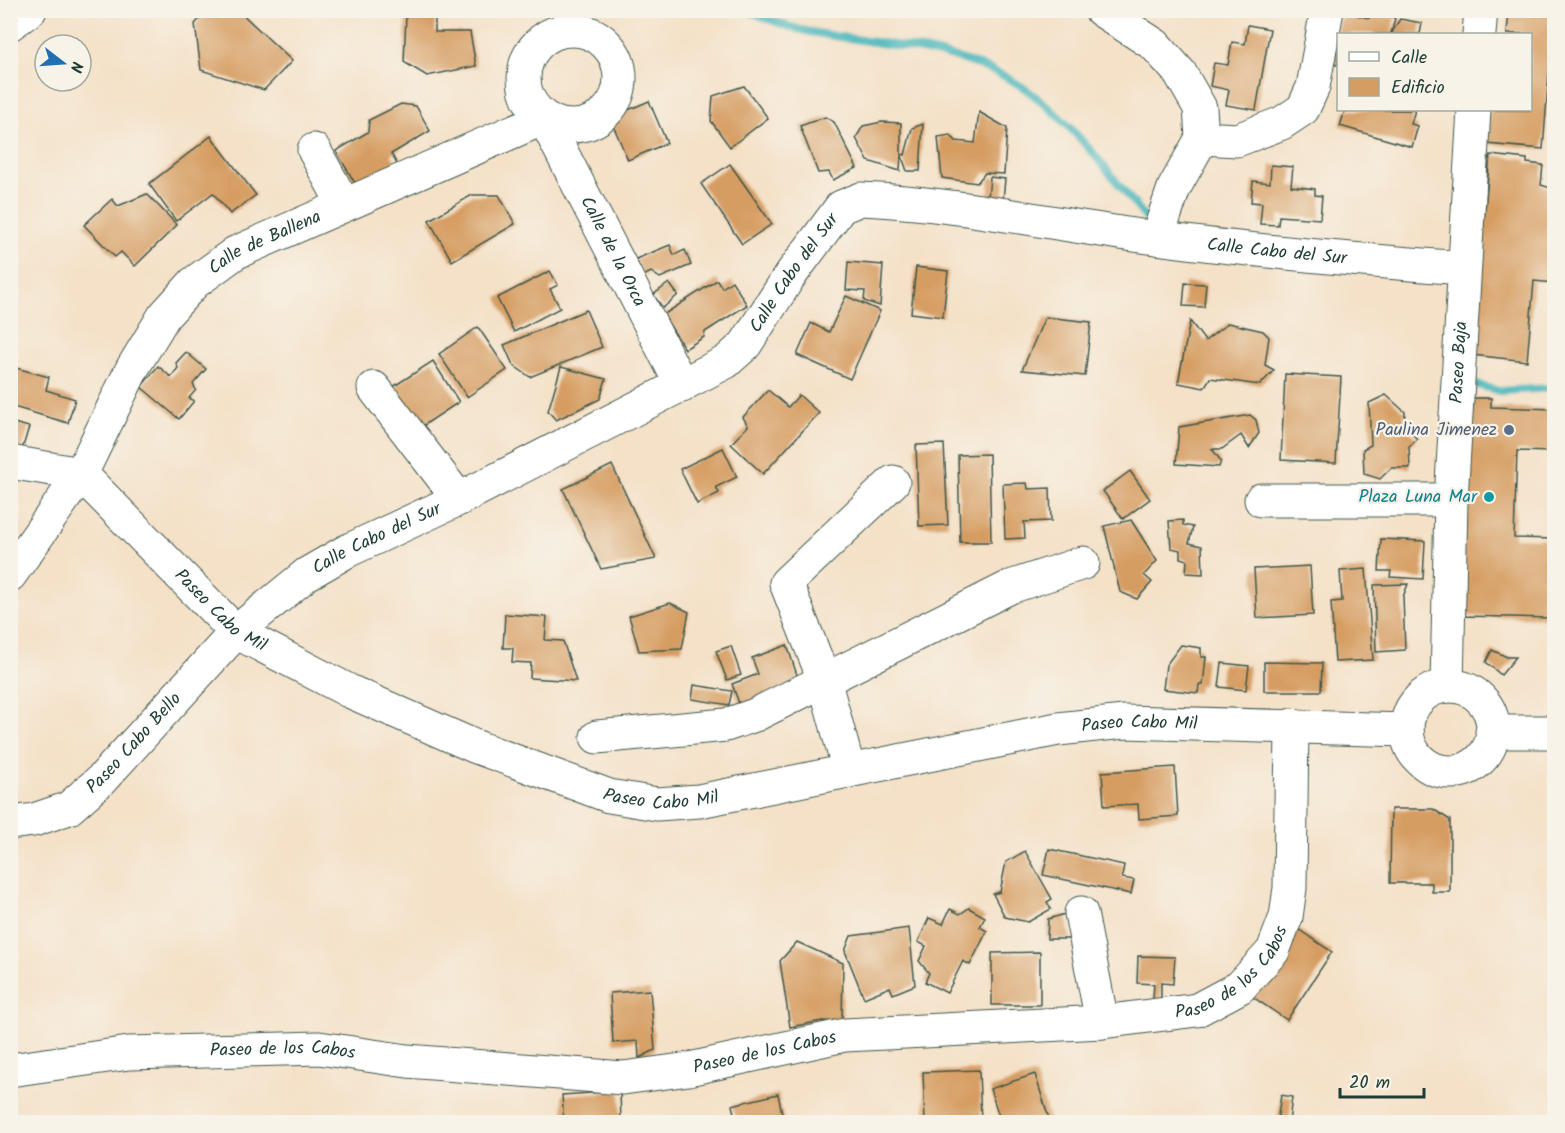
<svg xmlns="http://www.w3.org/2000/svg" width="1565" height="1133" font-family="Kalam,sans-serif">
  <rect width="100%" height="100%" fill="#f7f3e8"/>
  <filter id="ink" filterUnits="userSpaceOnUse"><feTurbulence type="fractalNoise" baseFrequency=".0167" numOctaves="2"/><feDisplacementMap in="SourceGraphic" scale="12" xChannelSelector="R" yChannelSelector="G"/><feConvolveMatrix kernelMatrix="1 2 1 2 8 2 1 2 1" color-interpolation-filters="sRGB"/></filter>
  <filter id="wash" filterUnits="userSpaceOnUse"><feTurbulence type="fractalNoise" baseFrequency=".008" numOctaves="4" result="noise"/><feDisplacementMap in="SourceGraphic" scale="24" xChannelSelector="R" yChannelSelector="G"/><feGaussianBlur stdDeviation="1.35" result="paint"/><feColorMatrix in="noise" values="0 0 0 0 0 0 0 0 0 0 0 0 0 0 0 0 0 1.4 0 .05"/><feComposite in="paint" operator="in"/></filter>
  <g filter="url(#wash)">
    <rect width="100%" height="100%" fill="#f4e1c8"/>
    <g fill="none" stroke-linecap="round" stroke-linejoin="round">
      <g stroke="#46b6bc" stroke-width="8">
        <path d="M745,10C765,17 785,27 806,31C880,46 968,46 1031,93C1076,127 1110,174 1145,217"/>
        <path d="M1471,383L1499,391L1554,388"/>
      </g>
    </g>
    <g id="blocks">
      <g fill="#d69d62">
        <path d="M208,10H238L292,61L264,90L201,70L195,24Z"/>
        <path d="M1509,10H1554L1543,149L1486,144L1489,110H1530V34H1507Z"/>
        <path d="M1342,11L1369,18L1371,12L1395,18L1391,34H1338V65L1330,64Z"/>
        <path d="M406,15H435V32H470L476,66L427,76L404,62Z"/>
        <path d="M1400,19L1422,23L1420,34H1391Z"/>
        <path d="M1248,25L1270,29L1256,110L1226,105L1229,90L1210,86L1214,63L1228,65L1232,42L1245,44Z"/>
        <path d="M744,86L768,118L730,147L711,121L713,96Z"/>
        <path d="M649,101L667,143L628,160L610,118Z"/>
        <path d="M401,104L416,106L430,131L391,154L399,167L359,190L336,151L368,132L369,120Z"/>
        <path d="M1345,110H1415L1411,124L1418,126L1412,147L1340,126Z"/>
        <path d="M979,112L1007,128L1004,174L985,173L977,183L942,178L938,137L950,135L956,141L975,143Z"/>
        <path d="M825,117L834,122L857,168L833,180L829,172L818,173L800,126Z"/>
        <path d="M882,122L901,123V154L905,155L912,128L923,124L920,171H907L901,154L900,171L868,161L856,138L863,126Z"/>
        <path d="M211,136L256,195L230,214L213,193L176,221L149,184Z"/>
        <path d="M1490,155L1527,159V163L1543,165L1541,185L1554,189V283L1534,281L1527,361L1472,355Z"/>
        <path d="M730,164L772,224L742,244L701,184Z"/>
        <path d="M1271,165L1293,167L1291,186L1315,189V195L1322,196L1320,219L1279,216L1278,225L1260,224L1262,203L1251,202L1253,181L1270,183Z"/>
        <path d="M990,177L1005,179L1003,200L988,198Z"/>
        <path d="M147,194L177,225L135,266L121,252L115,257L84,225L112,199L118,206Z"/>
        <path d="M472,195H499L515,224L452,261L429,220Z"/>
        <path d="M670,245L674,255L685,250L691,265L660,278L651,272L643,276L636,259Z"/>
        <path d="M848,262L883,265L880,306L864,301L865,291L846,290Z"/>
        <path d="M916,267L948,271L943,317L911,313Z"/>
        <path d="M550,271L558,285L550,289L560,308L514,332L497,298Z"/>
        <path d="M717,280L722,288L732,281L747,305L705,332L704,337L685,349L663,315Z"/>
        <path d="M669,283L678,295L663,308L653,295Z"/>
        <path d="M1185,283L1206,284L1204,307L1183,306Z"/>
        <path d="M846,296L880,311L850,379L797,355L811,323L829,332Z"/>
        <path d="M586,310L602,347L530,377L513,365L504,345Z"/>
        <path d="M1045,317L1091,322L1085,376L1022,370Z"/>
        <path d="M1190,321L1205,341L1228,323L1263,331L1269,337L1265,365L1274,370L1260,385L1210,378L1204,388L1178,383Z"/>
        <path d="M478,327L507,370L467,397L439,354Z"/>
        <path d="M186,352L206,369L193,384L196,390L189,398L194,401L179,419L141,387L158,366L171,377L178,368L176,363Z"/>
        <path d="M433,361L459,402L415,431L388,390Z"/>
        <path d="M561,367L606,379L600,399L556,420L548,411Z"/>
        <path d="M16,368L49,377L46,390L75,399L68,423L10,406V386Z"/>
        <path d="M1285,374L1341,377L1336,463L1281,460Z"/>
        <path d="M768,390L788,407L799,395L819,413L763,474L731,444L748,426L743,417Z"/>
        <path d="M1386,395L1405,412L1404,425L1417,439L1409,447L1410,468H1391L1380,479L1364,474L1363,449L1371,445L1369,403Z"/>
        <path d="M1464,398H1491V407L1554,409V452L1517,451L1514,538L1554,539V618L1459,616Z"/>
        <path d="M1250,415L1256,420L1259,433L1249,448L1241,435L1222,449H1212L1221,461L1219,467L1176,464L1179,427Z"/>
        <path d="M10,422L29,427L22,450L10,446Z"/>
        <path d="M944,444L948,525L919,526L916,445Z"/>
        <path d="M723,448L737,477L716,487L719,493L697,504L680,469Z"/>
        <path d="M989,454L991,542H960L958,455Z"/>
        <path d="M612,465L656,559L601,569L563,489Z"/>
        <path d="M1130,471L1150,499L1123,519L1103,491Z"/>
        <path d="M1027,483L1028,489L1050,488L1051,521L1024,522L1025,538L1005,539L1003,484Z"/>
        <path d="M1131,520L1157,561L1144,575L1152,582L1137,599L1120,592L1104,526Z"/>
        <path d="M1183,520V525L1193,527L1189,543L1202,546L1203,574L1186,573L1187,560L1180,558V550L1171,548L1169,521Z"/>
        <path d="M1381,539L1425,541L1423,579L1390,577L1391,571H1379Z"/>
        <path d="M1310,566L1313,615L1257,618L1254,569Z"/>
        <path d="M1366,569L1373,660L1335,662L1331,602L1342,601L1340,571Z"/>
        <path d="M1408,584L1403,597L1405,650L1376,652L1374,585Z"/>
        <path d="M670,603L689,612L682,649L639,651L629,616Z"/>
        <path d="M505,614L547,617L545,640L563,641L576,681L530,678L531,663L512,662L513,648H503Z"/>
        <path d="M787,645L800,684L740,706L732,684L758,674L752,658Z"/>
        <path d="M1181,645L1201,648V657H1206L1203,685H1199L1198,693L1163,689L1166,665Z"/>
        <path d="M731,646L741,675L727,680L716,651Z"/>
        <path d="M1492,650L1507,657H1516L1501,675L1486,662Z"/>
        <path d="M1264,662L1322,663L1321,691H1264Z"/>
        <path d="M1222,663L1249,666L1246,690L1219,687Z"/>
        <path d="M694,685L732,691L729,705L692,699Z"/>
        <path d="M1175,767L1178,816L1139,819L1138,804L1104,806L1102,772Z"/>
        <path d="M1391,809H1433L1450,820V892H1432V883H1390Z"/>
        <path d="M1049,849L1124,865L1122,878L1134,880L1131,894L1043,875Z"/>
        <path d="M1025,851L1052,899L1047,902L1051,909L1028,922L1005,917L993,894L1000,892L1006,862Z"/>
        <path d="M969,908L985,917L980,927L987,931L970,965L963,961L947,993L925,982L929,973L919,961L926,946L918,942L929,918L943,924L950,909L960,914Z"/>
        <path d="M1065,914L1071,939H1047L1048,919Z"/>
        <path d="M1295,927L1332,952L1287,1020L1250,995Z"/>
        <path d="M909,928L915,985L893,994L890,987L864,998L845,951L851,936Z"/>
        <path d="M797,942L843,963L842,1022L822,1021L790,1027L780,961Z"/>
        <path d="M1040,952V1005H992V953Z"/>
        <path d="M1138,956L1175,957L1173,984L1161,983V1000L1153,999L1154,984L1137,983Z"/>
        <path d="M650,990L655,1050L639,1058L638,1041L613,1043L610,993Z"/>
        <path d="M979,1070L981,1122H925L923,1072Z"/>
        <path d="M1035,1074L1050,1122H1001L990,1089Z"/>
        <path d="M620,1091L621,1122H564L562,1095Z"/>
        <path d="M778,1094L784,1122H736L732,1105Z"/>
        <path d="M1281,1095L1292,1097L1289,1122H1277Z"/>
      </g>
    </g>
  </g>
  <g filter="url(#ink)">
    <use href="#blocks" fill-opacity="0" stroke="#3f564a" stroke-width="1.5"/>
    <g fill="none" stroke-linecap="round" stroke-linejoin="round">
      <defs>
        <g id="minor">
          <path d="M1101,10L1155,45L1180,73L1200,108L1202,138L1174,188L1157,238"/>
          <path d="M10,24L30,10"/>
          <circle cx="572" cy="78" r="48"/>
          <path d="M1479,34L1481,10"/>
          <path d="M1202,138L1237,140L1282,123L1303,109L1313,87L1327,10"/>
          <path d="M314,150L344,205"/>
          <path d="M374,388L459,499"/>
          <path id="s1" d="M10,462L81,474L236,632L349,691L474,746L609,796L657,804L699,801L1058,729L1124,722L1407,730"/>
          <path d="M1261,500H1451"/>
          <path id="s2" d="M10,575L81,474L132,369L164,316L194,283L235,253L544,118L682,386"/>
          <path id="s3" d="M1447,686L1451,500L1474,110"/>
          <circle cx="1450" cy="729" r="43"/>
          <path d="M1492,732H1554"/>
          <path d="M597,737L726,725L755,715L1010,587L1083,563"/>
          <path d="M849,771L824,679L786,583L893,482"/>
          <path id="s4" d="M10,823L34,820L69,808L102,779L236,632L307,574L347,551L459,499L726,362L745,345L789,277L841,207L861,199C955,203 1048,223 1141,236C1248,251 1355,260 1463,268"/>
          <path d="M1081,913L1102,1022"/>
          <path id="s5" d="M10,1070L129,1053L319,1048L407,1061L623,1078L689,1069L845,1035L1102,1022L1197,1010L1240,987L1273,951L1286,917L1290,888L1292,725"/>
        </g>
      </defs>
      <use href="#minor" stroke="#3f564a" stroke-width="35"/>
      <use href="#minor" stroke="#fff" stroke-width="33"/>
    </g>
  </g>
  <circle fill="#5c6f8a" stroke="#f7f3e8" stroke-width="2" cx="1509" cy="430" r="6"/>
  <circle fill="#0f9aa8" stroke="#f7f3e8" stroke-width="2" cx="1489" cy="497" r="6"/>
  <g text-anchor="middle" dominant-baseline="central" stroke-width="4.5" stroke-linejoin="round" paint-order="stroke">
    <g font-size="18" fill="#1f3d34" stroke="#f7f3e8">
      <text stroke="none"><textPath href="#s2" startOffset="429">Calle de Ballena</textPath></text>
      <text stroke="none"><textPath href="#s4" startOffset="1500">Calle Cabo del Sur</textPath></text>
      <text stroke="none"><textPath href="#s2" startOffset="885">Calle de la Orca</textPath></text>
      <text stroke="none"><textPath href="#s4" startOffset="978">Calle Cabo del Sur</textPath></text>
      <text stroke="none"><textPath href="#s3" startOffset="324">Paseo Baja</textPath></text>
      <text stroke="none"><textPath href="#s4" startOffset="474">Calle Cabo del Sur</textPath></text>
      <text stroke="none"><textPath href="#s1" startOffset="268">Paseo Cabo Mil</textPath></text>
      <text stroke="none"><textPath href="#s1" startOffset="1240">Paseo Cabo Mil</textPath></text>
      <text stroke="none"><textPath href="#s4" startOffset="153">Paseo Cabo Bello</textPath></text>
      <text stroke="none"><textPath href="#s1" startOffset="754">Paseo Cabo Mil</textPath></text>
      <text stroke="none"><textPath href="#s5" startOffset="1246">Paseo de los Cabos</textPath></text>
      <text stroke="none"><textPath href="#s5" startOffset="274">Paseo de los Cabos</textPath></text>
      <text stroke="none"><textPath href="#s5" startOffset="760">Paseo de los Cabos</textPath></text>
    </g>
    <g font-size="18" fill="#4e5e75" stroke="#f7f3e8" text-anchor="end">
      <text x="1497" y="430">Paulina Jimenez</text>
    </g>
    <g font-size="18" fill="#0d838f" stroke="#f7f3e8" text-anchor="end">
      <text x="1477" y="497">Plaza Luna Mar</text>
    </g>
  </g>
  <rect width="1565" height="1133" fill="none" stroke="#f7f3e8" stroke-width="36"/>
  <rect x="1337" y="33" width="195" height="78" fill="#f7f3e8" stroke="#a1aaa0" stroke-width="1.5"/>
  <rect x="1349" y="52" width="30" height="9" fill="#ffffff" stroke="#a1aaa0" stroke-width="1.5"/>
  <text x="1391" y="63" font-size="18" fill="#1f3d34">Calle</text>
  <rect x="1349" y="78" width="30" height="18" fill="#d69d62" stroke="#a1aaa0" stroke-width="1.5"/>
  <text x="1391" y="93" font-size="18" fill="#1f3d34">Edificio</text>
  <g transform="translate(63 63) rotate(107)"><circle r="28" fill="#f7f3e8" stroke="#a1aaa0" stroke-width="1.5"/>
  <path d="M0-4.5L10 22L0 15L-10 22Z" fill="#1f6fb2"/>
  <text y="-9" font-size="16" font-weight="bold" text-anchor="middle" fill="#1f3d34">N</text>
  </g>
  <path d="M1340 1088v9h84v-9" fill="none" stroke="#1f3d34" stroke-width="3"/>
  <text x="1349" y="1088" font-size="18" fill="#1f3d34" stroke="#f7f3e8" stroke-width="4.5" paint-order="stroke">20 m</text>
</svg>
